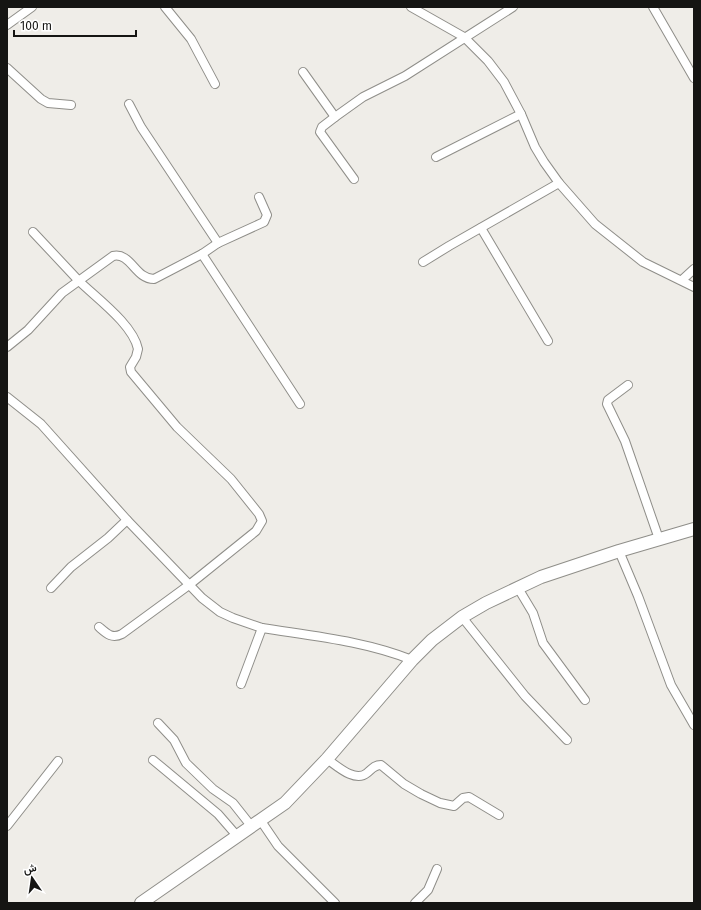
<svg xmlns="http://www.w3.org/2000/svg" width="701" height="910" font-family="'Fira Sans',Vazirmatn,sans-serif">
  <rect width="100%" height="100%" fill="#efede8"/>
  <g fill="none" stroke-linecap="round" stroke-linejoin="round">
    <defs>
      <g id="street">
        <path d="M165,7L191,39L215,84"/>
        <path d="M411,7L464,37L488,61L504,82L521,114L535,147L544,162L559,183L595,224L643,262L694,287"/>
        <path d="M653,7L694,78"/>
        <path d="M7,25L32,7"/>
        <path d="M7,68L41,99L48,103L71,105"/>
        <path d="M303,72L335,117L363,97L405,76L513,7"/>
        <path d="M129,104L141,127L218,243L202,254"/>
        <path d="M335,117L322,127L320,132L354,179"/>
        <path d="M436,157L521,114"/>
        <path d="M481,228L548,341"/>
        <path d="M33,232C48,248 63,264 78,280C95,297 133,324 138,349L136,357L130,367L131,372L177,427L231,479L259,514L262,521L256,531L189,585L122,634C112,639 107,634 99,627"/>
        <path d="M218,243L264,222L267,215L259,197"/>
        <path d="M423,262L449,246L559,183"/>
        <path d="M682,280L694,269"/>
        <path d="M7,347L28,330L62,293L113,256C131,252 135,279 154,279L202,254L300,404"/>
        <path d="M628,385L608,400L607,404L625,441L659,539"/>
        <path d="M7,397L41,424L127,520L202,598L220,612L233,618L262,628C312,636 365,641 412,660"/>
        <path d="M619,551L638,596L671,685L694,725"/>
        <path d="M51,588L71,567L108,538L127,520"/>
        <path d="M518,588L533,613L543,643L585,700"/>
        <path d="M462,617L525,696L567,740"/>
        <path d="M241,684L262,628"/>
        <path d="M158,723L174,740L186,763L213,789L233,803L252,827"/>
        <path d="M327,759C337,766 355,783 367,773C372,769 374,765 381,765L404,784L421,794L440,803L454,806L463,798L469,797L499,815"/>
        <path d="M153,760L218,814L238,837"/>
        <path d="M261,821L278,846L335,903"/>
        <path d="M7,826L58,761"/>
        <path d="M415,903L428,890L437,869"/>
      </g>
      <path id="secondary" d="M141,903L285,803L327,759L412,660L432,640L462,617L486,603L541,577L619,551L694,529"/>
    </defs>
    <use href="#street" stroke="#8f8e89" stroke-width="10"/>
    <use href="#secondary" stroke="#8f8e89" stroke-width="14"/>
    <use href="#street" stroke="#fff" stroke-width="8"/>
    <use href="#secondary" stroke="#fff" stroke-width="12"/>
  </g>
  <rect width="701" height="910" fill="none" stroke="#151513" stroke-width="16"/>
  <g transform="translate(32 878) rotate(347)" stroke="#ffffff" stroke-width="3" paint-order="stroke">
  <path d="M0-3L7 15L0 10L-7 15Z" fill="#151513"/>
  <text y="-6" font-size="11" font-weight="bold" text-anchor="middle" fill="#151513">ش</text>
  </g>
  <path d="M14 30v6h122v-6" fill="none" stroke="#151513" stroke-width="2"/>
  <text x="20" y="30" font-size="12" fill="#151513" stroke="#ffffff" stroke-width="3" paint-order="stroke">100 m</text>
</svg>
